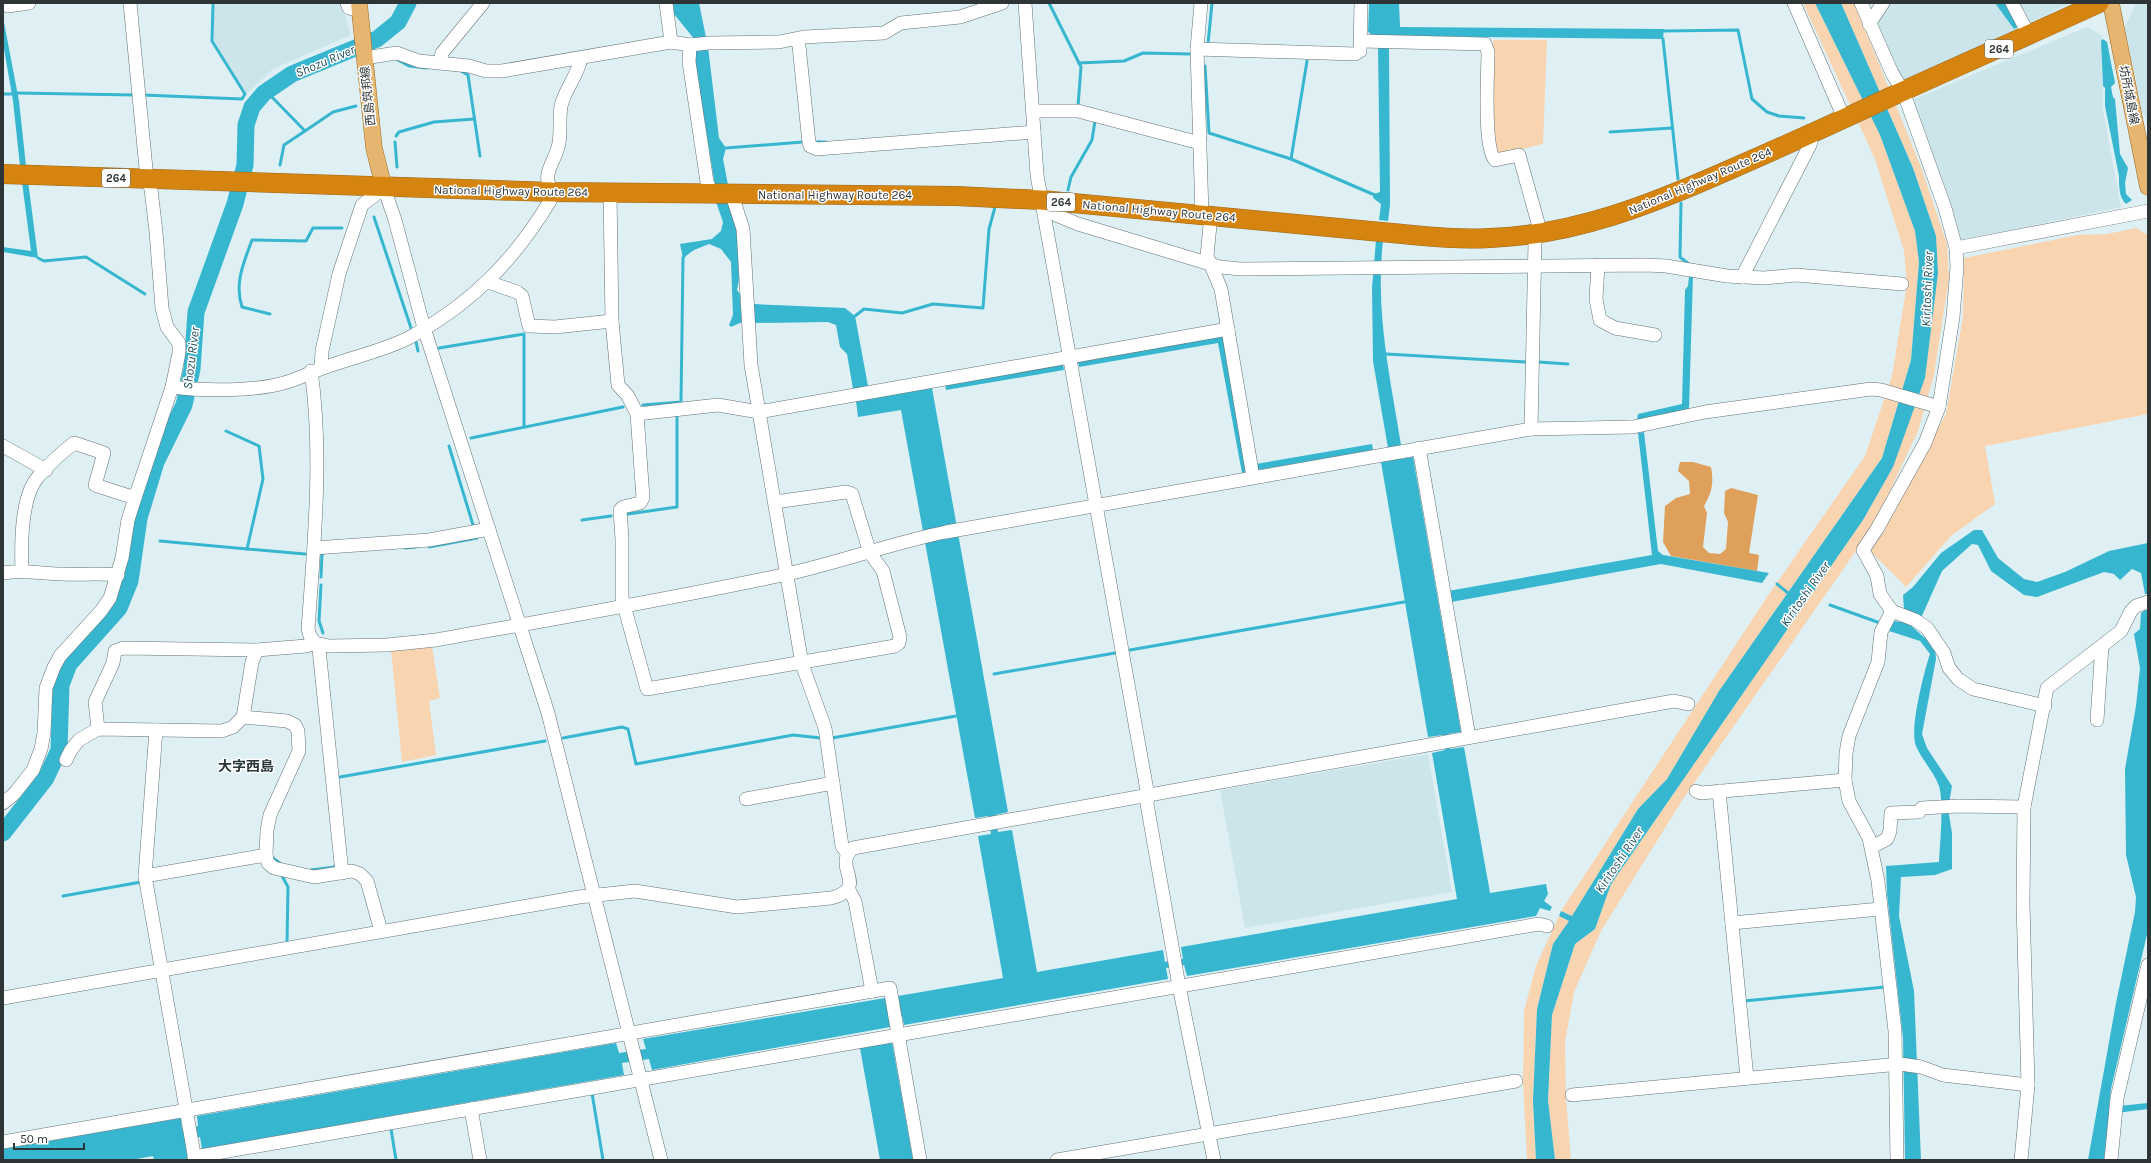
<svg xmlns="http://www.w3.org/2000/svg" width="2151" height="1163" font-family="Karla,'Noto Sans JP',sans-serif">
  <rect width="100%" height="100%" fill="#dff0f4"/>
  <g fill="#cbe5eb">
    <path d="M214,3H342L351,35L273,69L247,94L214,41Z"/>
    <path d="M1887,3H2070L2022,27L1904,80L1893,64L1875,24Z"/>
    <path d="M2136,3H2148V126L2145,115L2142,112L2125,27Z"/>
    <path d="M2087,27L2103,36L2101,42L2103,109L2121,207L1959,241L1912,100Z"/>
    <path d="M1428,754L1452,892L1245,928L1220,790Z"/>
  </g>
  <g fill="#f9d4b0">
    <path d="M1803,3H1815L1880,135L1915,231L1919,262L1911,360L1882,458L1719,691L1667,779L1638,809L1572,916L1561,911L1767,597L1865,456L1892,376L1907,284L1904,251L1875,159Z"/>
    <path d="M1841,3H1854L1921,167L1947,244L1949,278L1934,375L1918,431L1874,525L1683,799L1601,931L1574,992L1565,1042L1566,1098L1571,1160H1555L1548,1100L1552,1015L1575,944L1595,929L1611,884L1863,520L1893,467L1936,236L1913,168Z"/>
    <path d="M1493,40H1547L1543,144L1496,156L1492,134Z"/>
    <path d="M2136,228L2148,235V414L1985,446L1995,504L1951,536L1906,587L1870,551L1946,414L1963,317L1964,258L2078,235L2107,234Z"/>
    <path d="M432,646L440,698L429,701L436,755L402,762L391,650Z"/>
    <path d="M1559,916L1569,921L1553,944L1537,1009L1533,1101L1536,1160H1527L1523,1084L1524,1011L1536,966Z"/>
  </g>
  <path fill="#dfa05c" d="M1680,462H1693L1711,467C1714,483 1712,492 1704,506L1707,513L1703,547L1709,553L1720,554L1726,549L1728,522L1724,513L1725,491L1731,488L1758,495L1749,553L1759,555L1757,571L1671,556L1663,542L1665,506L1676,498L1690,494L1689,481L1678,471Z"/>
  <g fill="#37b6d0">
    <path d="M673,3H699L708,47L719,138L726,148L723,159L728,185L715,186L695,62V40L674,14Z"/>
    <path d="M1369,3H1399L1400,27L1664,29L1663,39L1397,36L1389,48L1390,205L1388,221L1379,220L1381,204L1373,198L1374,194L1380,192L1378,47L1380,35H1372L1368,32Z"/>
    <path d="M1815,3H1841L1913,168L1936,236L1938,273L1925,378L1893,467L1863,520L1611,884L1595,929L1575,944L1552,1015L1548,1100L1555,1160H1536L1533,1101L1537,1009L1553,944L1569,921L1559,916L1561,911L1572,916L1638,809L1667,779L1719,691L1882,458L1911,360L1919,262L1915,231L1880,135Z"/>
    <path d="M1995,3H2008L2019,26L2014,29Z"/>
    <path d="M3,17L19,101L26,166H20L13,101L3,43Z"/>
    <path d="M2103,39L2107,42L2115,83L2111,87L2113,97L2115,99L2120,154L2128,168L2125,183L2126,194L2132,200L2126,204C2119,198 2119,186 2119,176L2105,106V88L2103,86L2101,41Z"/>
    <path d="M28,181L38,258L3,252V247L31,251L22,182Z"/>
    <path d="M716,202H729L738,229L739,280L737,290L740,294L741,312L754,311L753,304L845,308L855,316L868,386L865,387L867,399L932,388L1008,812L995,815L998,832L1012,830L1037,972L1163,950L1165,962L1183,959L1181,947L1457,899L1432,753L1445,750L1443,735L1428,737L1381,462L1394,460L1392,447L1388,448L1373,361L1372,288L1376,240L1383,241C1375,312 1390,376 1401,445L1400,459L1413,457L1461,732L1448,734L1450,749L1464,747L1490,893L1546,884L1548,894L1544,901L1552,907L1550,911L1540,908L1536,916L1187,976L1184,965L1166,968L1168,979L904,1025L902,1016L889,1019L890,1027L652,1070L649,1059L622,1063L624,1075L202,1149L200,1137L185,1140L188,1160H154L153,1156L131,1160H3V1149L181,1118L182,1129H184L198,1126L197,1116L616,1043L619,1053L646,1049L643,1039L885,998L887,1007L900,1005L898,996L1003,978L978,836L991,834L988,816L975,818L901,410L858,417L856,401L857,388L853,389L847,354L840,347L836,325L828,322L754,323L742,318V322L731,327L729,325L733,315L731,262L721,249L709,244L694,250L683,258L680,244L712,239L721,231L723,222Z"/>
    <path d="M1689,276H1693L1689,409L1637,420L1638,414L1682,404L1685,290L1688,286Z"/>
    <path d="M1223,335L1248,472L1242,473L1218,343L1079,367L1078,361Z"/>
    <path d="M1063,364L1064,370L946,390L945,384Z"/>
    <path d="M1644,432L1658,551L1663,555L1769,573L1762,583L1661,564L1451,602L1448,591L1652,555L1638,433Z"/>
    <path d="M1372,444L1373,450L1258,470L1256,464Z"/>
    <path d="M1974,530H1982L1998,558L2024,579L2037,582L2065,572L2109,551L2148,543V594H2145L2141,573L2132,569L2120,580L2114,574L2104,572L2037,597L2024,595L1991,571L1978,545L1972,544L1942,571L1921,618L1904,609L1903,595L1913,587L1941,553Z"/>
    <path d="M2148,608V930L2111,1089L2109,1107L2148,1103V1109L2109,1114L2104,1160H2088L2116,1003L2135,912L2136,897L2126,855L2125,769L2136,706L2140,668L2134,634L2140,629L2141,613Z"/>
    <path d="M1894,621L1908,623L1935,647L1936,659L1922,734L1927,748L1952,786L1948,809L1952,833V869L1935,875L1901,877L1899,916L1914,991L1921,1160H1905L1903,1038L1887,894L1886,866L1939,862C1940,843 1944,802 1939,786C1934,772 1922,760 1916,746C1909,730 1924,672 1930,654L1920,641L1889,631Z"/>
    <path d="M892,1042L913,1160H880L860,1048Z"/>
  </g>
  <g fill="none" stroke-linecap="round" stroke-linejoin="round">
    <g stroke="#37b6d0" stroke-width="3">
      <path d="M1049,3L1081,67L1078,106"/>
      <path d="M1664,31L1738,30L1752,99L1767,112L1779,116L1804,118"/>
      <path d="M1663,39L1678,179"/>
      <path d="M1208,44L1212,3"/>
      <path d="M398,60L409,66L427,68"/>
      <path d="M1079,63L1124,61L1143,53L1190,54"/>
      <path d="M1205,66L1209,133L1291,159L1377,196"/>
      <path d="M461,71L468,75L480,156"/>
      <path d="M17,93L135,95"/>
      <path d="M264,93L269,94L305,131L284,145L280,165"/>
      <path d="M3,94H12"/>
      <path d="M143,95L242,99L245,94L212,41L213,3"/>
      <path d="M305,131L333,112L356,106"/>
      <path d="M1610,132L1672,128"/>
      <path d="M396,136L399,132L434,122L474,119"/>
      <path d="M395,142L397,167"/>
      <path d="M814,142H826"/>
      <path d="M726,148L803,142"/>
      <path d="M1291,159L1307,61"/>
      <path d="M1068,190L1071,177L1092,140L1095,121"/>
      <path d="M1681,203L1680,257L1690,265"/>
      <path d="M374,217L412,331"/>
      <path d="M38,258L44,261L86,257L145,294"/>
      <path d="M270,314L242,307C234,283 244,262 252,240L306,241L313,228H342"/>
      <path d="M855,316L864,309L902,313L933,304L983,308L989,229L995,207"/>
      <path d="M416,342L418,351"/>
      <path d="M439,348L524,334V427"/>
      <path d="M1386,354L1526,362"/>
      <path d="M1538,362L1568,364"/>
      <path d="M643,405L681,402L683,258L685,254"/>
      <path d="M471,438L623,407"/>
      <path d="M449,446L473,525"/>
      <path d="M628,514L677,507V415"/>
      <path d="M582,520L611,516"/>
      <path d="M160,541L247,549L263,479L259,446L226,431"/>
      <path d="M429,547L477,538"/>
      <path d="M405,548L416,547"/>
      <path d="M247,549L305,554"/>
      <path d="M321,577L322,553H324"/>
      <path d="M1777,584L1788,593"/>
      <path d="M321,585L319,621L323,633"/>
      <path d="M1830,605L1880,623"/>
      <path d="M1130,650L1404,602"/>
      <path d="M994,674L1115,653"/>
      <path d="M563,738L622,727L628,729L636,764L793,735L821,738"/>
      <path d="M832,738L956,716"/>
      <path d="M340,777L545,741"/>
      <path d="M273,858L281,864"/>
      <path d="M311,870L335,867V865"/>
      <path d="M281,874L288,887L287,942"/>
      <path d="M63,896L141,882"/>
      <path d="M1744,1001L1885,987"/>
      <path d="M592,1093L603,1160"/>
      <path d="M391,1129L396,1160"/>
    </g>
    <path stroke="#37b6d0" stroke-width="17" d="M3,833L46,778L59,750L61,685L69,664L119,608L130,581L139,518L156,462L184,405L192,369L196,312L235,204L245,165L246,125L252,107L264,93L292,74L377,39L398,22L408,3"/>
    <defs>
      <g id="minor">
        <path d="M7,3L8,6L29,3"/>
        <path d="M347,3L349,8L360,11"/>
        <path d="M666,3L671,42"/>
        <path d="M1025,3L1037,175L1148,796L1147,804L1179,986L1214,1160"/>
        <path d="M1201,3L1197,49L1202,215"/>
        <path d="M1794,3L1844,118"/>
        <path d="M1861,3L1892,73L1903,91L1945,208L1956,248L1957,267L1953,317L1939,407L1925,443L1877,529L1863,550L1877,576L1880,594L1892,611L1915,620L1927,628L1944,653L1949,668L1958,679L1973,689L2045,706"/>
        <path d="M2012,3L2029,35"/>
        <path d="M1869,24L1883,3"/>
        <path d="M797,40L799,46L809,143L810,146L817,149L1034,132"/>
        <path d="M1361,41L1485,44L1488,52C1488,72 1483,147 1495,160L1519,155L1538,223V233L1535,241L1531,429"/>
        <path d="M690,45L689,62L707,182L713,195"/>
        <path d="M1197,49L1355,54L1360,51L1361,3"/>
        <path d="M364,58L397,53L419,61L469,66L486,71H502L671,42L690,45L709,43L779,42L804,37L884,33L901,23L960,17L1002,3"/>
        <path d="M440,62L442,53L483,3"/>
        <path d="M1033,111H1078L1200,143"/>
        <path d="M610,193L612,321"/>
        <path d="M732,195L743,229L751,365L802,664L825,728L842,846L847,853"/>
        <path d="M1041,200L1056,215L1078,224L1220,267L1241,269L1647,265L1666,266L1727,276L1764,278L1796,275L1902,284"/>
        <path d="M1211,215L1207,256L1221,289L1253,477"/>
        <path d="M1956,248L2148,211"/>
        <path d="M1598,265L1596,299L1600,320L1615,328L1655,335"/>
        <path d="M1742,277L1810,145L1813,134"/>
        <path d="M488,282L517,292L522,296L529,326L555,327L612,321L618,385L628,396L637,414L643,498L640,503L623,507L620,510L622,539V598L647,689L895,646L899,643L900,637L883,571L870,553L852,494L846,492L775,502"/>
        <path d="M321,368L322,351L339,274L362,205L384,188L395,220L424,328L548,713L661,1160"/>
        <path d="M311,371C323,453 314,546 308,629L310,636L319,649L342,873"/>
        <path d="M172,387C203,391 260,392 290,381C303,377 315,370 329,366C354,357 392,348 414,335C473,302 515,259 550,201L552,192C540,173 556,162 559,143C561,131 559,118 561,106C565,89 578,75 581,58"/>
        <path d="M637,414L718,405L759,412L1228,329"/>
        <path d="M3,446L46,470"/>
        <path d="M1419,448L1469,737"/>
        <path d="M314,548L429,540L489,529"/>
        <path d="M22,570C21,545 21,496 38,477C49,464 61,453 74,443L104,453L95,485L135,498"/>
        <path d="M3,573C26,569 39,574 62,574C81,575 99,573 118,575"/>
        <path d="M1892,611L1881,632L1878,662L1849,736L1846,753L1845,780L1849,801L1869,838L1878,881L1895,1031L1897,1160"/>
        <path d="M243,717L287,721L295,725L298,731L299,751L270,815L267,830L266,855L268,863L274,868L314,877L352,871L360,874L367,881L381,931"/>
        <path d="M2097,720L2102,646"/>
        <path d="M98,729L95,702L113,663L115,651L123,648L257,650L306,646L315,643L329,646L387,645L436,640C553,619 671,599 787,574C841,562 892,543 946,532L1531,429L1633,427L1705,412L1871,389L1881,390L1939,407"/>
        <path d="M156,730L145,876L195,1160"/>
        <path d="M66,760L71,750L79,740L98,729L222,731L233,727L243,717L252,662L257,650"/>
        <path d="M1696,791L1701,793L1845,780"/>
        <path d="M1719,791L1747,1078"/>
        <path d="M746,799L833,783"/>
        <path d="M3,803L14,794L33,770L41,749L44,733L46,688L54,667L60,656L101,611L110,598L122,558L128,520L135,498L172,387L179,353V343L167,327L162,308L156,232L151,189L147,179L130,3"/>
        <path d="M1872,847L1887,839L1890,831L1891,813L1919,812L1922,808L1959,806L2024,807"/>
        <path d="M145,876L266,855"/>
        <path d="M849,890L855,901L872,991"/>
        <path d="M1732,923L1880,909"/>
        <path d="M3,998L579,897L635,891L737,907L831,898C871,887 831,867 853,848L1674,701L1688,704"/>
        <path d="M1572,1095L1900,1064L1921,1067L1943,1075L2028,1085"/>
        <path d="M471,1109L480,1160"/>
        <path d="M3,1142L890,988L920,1160"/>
        <path d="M194,1157L1539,924L1547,926"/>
        <path d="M1057,1160L1516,1081"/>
        <path d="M2021,1160L2028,1085L2023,903L2024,807L2047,688L2121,631L2131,611L2136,606L2148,602"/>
        <path d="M2111,1160L2117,1098L2148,965"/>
      </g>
      <g id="major">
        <path d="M359,3L374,148L384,188"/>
        <path d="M2111,3L2148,187"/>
      </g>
      <path id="highway" d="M3,174L552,192L956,196L1041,200L1392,233C1424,236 1457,240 1490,238C1575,235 1652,204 1729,170C1777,149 1824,128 1871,106C1946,71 2023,38 2099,3"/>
    </defs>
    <use href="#minor" stroke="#637276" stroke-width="14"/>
    <use href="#major" stroke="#9b681e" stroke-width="17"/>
    <use href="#highway" stroke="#9b681e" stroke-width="20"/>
    <use href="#minor" stroke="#fff" stroke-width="13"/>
    <use href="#major" stroke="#e6b570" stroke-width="16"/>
    <use href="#highway" stroke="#d58410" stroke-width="19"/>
  </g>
  <g text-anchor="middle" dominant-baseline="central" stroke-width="3" stroke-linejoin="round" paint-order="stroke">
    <g fill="#fff" stroke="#6d7273" stroke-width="1">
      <rect x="1985" y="40" width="28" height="18" rx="3"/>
      <rect x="102" y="169" width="28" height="18" rx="3"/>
      <rect x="1047" y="193" width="28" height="18" rx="3"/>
    </g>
    <g font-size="11" font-weight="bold" fill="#2f3537">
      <text x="1999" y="49">264</text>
      <text x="116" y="178">264</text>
      <text x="1061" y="202">264</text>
    </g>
    <g font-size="12" fill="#2f3537" stroke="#fff">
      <text transform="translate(2129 95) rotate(79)">坊所城島線</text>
      <text transform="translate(368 96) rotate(-96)">西島筑邦線</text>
      <text transform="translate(1700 181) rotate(-23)">National Highway Route 264</text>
      <text transform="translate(511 191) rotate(1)">National Highway Route 264</text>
      <text x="835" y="195">National Highway Route 264</text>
      <text transform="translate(1159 211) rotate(5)">National Highway Route 264</text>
    </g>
    <g font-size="13" font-style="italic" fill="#1c4f5b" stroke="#fff">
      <text transform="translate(325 61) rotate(-23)">Shozu River</text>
      <text transform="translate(1927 289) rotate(-88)">Kiritoshi River</text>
      <text transform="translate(191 358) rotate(-83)">Shozu River</text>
      <text transform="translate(1805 594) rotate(-55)">Kiritoshi River</text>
      <text transform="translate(1619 860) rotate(-56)">Kiritoshi River</text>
    </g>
    <g font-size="14" font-weight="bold" fill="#283639" stroke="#fff">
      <text x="246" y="766">大字西島</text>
    </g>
  </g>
  <rect width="2151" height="1163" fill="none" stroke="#2f3537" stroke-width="8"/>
  <path d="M14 1143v6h70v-6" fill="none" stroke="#2f3537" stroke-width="2"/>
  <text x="20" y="1143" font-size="12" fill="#2f3537" stroke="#ffffff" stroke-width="3" paint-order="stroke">50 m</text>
</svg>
